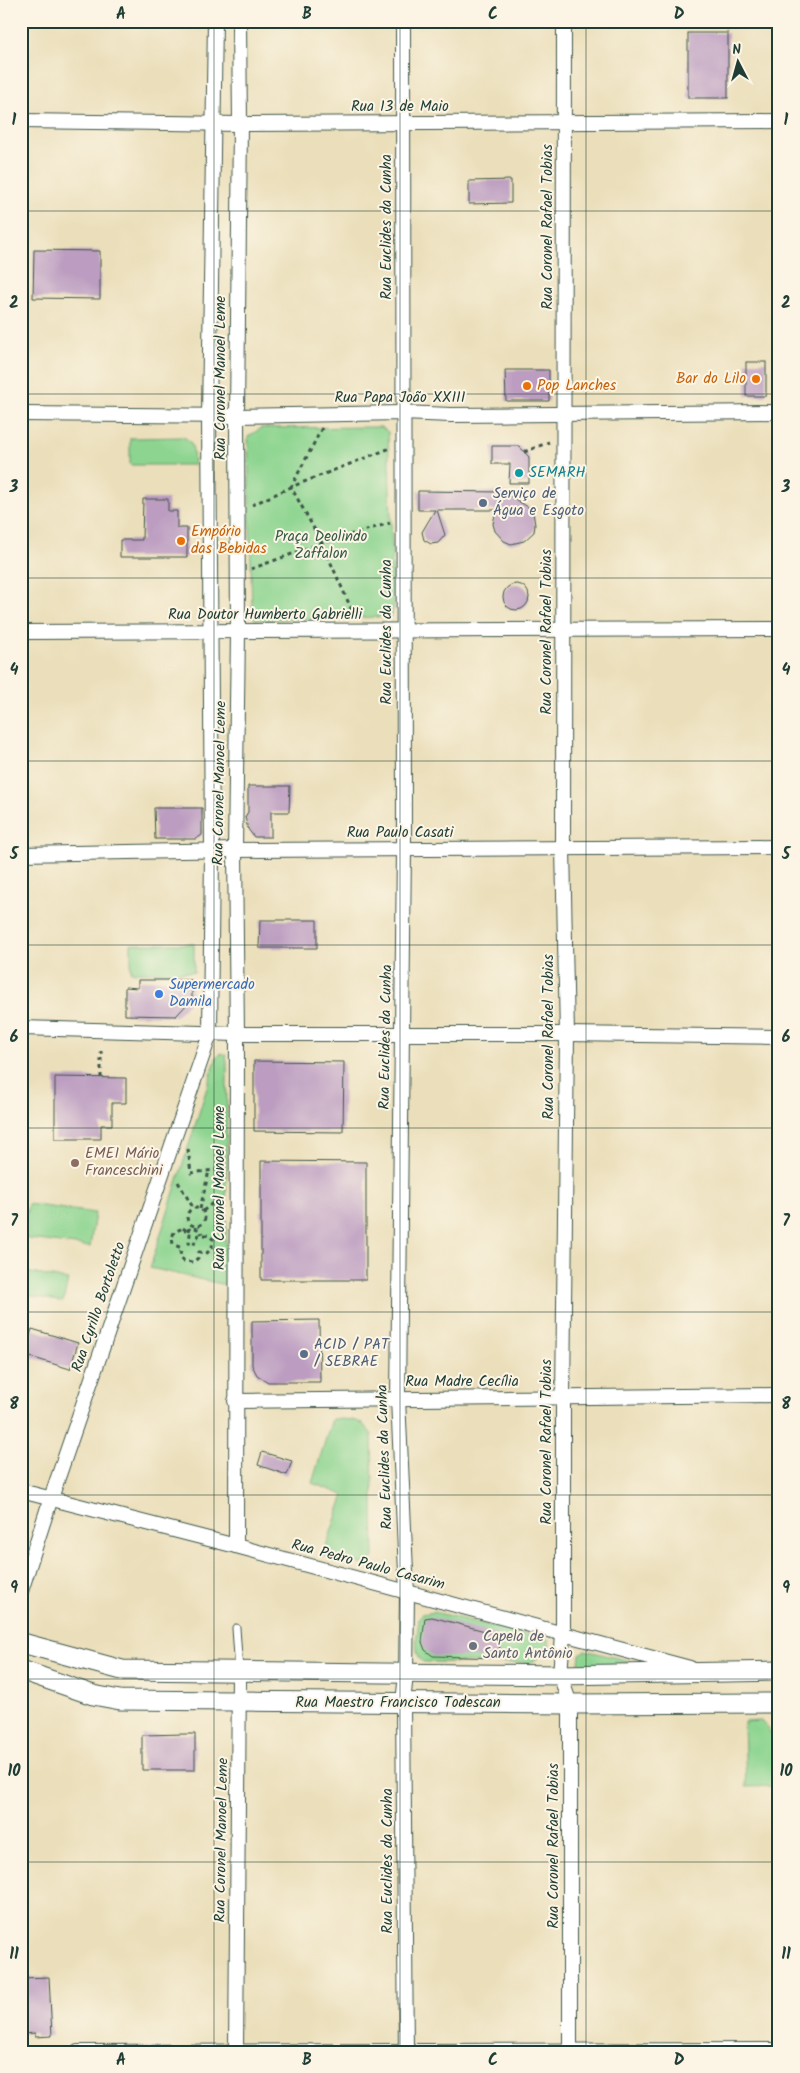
<svg xmlns="http://www.w3.org/2000/svg" width="800" height="2073" font-family="Kalam,sans-serif">
  <rect width="100%" height="100%" fill="#fcf5e5"/>
  <filter id="ink" filterUnits="userSpaceOnUse"><feTurbulence type="fractalNoise" baseFrequency=".02" numOctaves="2"/><feDisplacementMap in="SourceGraphic" scale="10" xChannelSelector="R" yChannelSelector="G"/><feConvolveMatrix kernelMatrix="1 2 1 2 8 2 1 2 1" color-interpolation-filters="sRGB"/></filter>
  <filter id="wash" filterUnits="userSpaceOnUse"><feTurbulence type="fractalNoise" baseFrequency=".0096" numOctaves="4" result="noise"/><feDisplacementMap in="SourceGraphic" scale="20" xChannelSelector="R" yChannelSelector="G"/><feGaussianBlur stdDeviation="1.12" result="paint"/><feColorMatrix in="noise" values="0 0 0 0 0 0 0 0 0 0 0 0 0 0 0 0 0 1.4 0 .05"/><feComposite in="paint" operator="in"/></filter>
  <g filter="url(#wash)">
    <rect width="100%" height="100%" fill="#ebdfbb"/>
    <g fill="#8cd48f" stroke="#568862">
      <path d="M381,427L388,432L394,607L390,617L255,620L252,615L248,437L261,428Z"/>
      <path d="M183,437C195,442 193,453 194,465H130V438Z"/>
      <rect x="131" y="944" width="63" height="28"/>
      <path d="M222,1053L226,1055L227,1063L226,1285L150,1268L217,1056Z"/>
      <path d="M28,1204L95,1213L90,1247L23,1238Z"/>
      <path d="M26,1272L68,1280L63,1302L21,1294Z"/>
      <path d="M332,1419C352,1420 360,1417 372,1435L374,1557L370,1563L361,1564L323,1555L344,1495L312,1483Z"/>
      <path d="M434,1612L549,1640L550,1649L531,1663L423,1662C412,1653 418,1632 419,1618L422,1614Z"/>
      <path d="M585,1650L629,1661V1665L583,1666L579,1664L580,1654Z"/>
      <path d="M761,1721C782,1744 779,1758 779,1786L746,1787L744,1722Z"/>
    </g>
    <g id="blocks">
      <g fill="#bc9dc1">
        <rect x="688" y="33" width="40" height="65"/>
        <path d="M511,180V203L469,204V181Z"/>
        <path d="M34,250L100,251V299L33,298Z"/>
        <rect x="746" y="362" width="20" height="34"/>
        <path d="M505,370H549V401H506Z"/>
        <path d="M492,446H519L529,457V483H509L510,464H492Z"/>
        <path d="M418,491L503,492L528,507L533,512L535,525L534,532L524,541L511,544L504,541L495,531L493,524L496,510H437L445,535L438,543L431,544L424,540L422,532L435,510H418Z"/>
        <path d="M143,499H168V511H177V528H187V557H120V540H142Z"/>
        <circle cx="516" cy="597" r="13"/>
        <path d="M248,786H290L289,812H271V837H254L248,829L245,817L248,812Z"/>
        <path d="M154,808H202V835L196,839H155Z"/>
        <path d="M260,920H317V948H259Z"/>
        <path d="M138,980H192V999L176,1016L125,1015V987L138,988Z"/>
        <path d="M254,1061L344,1062L343,1132L254,1131Z"/>
        <path d="M55,1077L126,1078V1103H112V1125H101V1139H55Z"/>
        <path d="M261,1161L366,1162V1280H261Z"/>
        <path d="M319,1320L320,1382H268L257,1375L252,1365V1321Z"/>
        <path d="M32,1329L78,1343L70,1369L24,1355Z"/>
        <path d="M262,1452L292,1461L287,1475L258,1465Z"/>
        <path d="M432,1617L500,1635L499,1658L433,1656L425,1650L422,1642L425,1618Z"/>
        <path d="M186,1734H195V1770H142V1735Z"/>
        <path d="M49,1977L52,2036L35,2037V2033L23,2034L21,1978Z"/>
      </g>
    </g>
  </g>
  <g filter="url(#ink)">
    <use href="#blocks" fill-opacity="0" stroke="#3e5548" stroke-width="1"/>
    <g fill="none" stroke-linecap="round" stroke-linejoin="round">
      <defs>
        <path id="lane" d="M236,1628L239,1671"/>
        <g id="street">
          <path d="M403,21L404,849L398,1399L407,1593L406,1674L403,1703L406,2052"/>
          <path d="M564,21L563,848L567,1034L563,1398V1635L560,1675L570,1704V2052"/>
          <path d="M21,121L240,124L779,121"/>
          <path d="M21,414L237,416L402,413L451,415L779,412"/>
          <path d="M21,632L779,629"/>
          <path d="M21,854L235,850L779,847"/>
          <path d="M21,1028L237,1034H567L779,1037"/>
          <path d="M235,1401L779,1395"/>
          <path d="M21,1491L236,1546L690,1668"/>
          <path d="M236,1546L237,1034L235,850L238,632L237,416L240,124L239,21"/>
          <path d="M21,1591L51,1498L210,1034L212,851L209,416L215,21"/>
          <path d="M78,2052L779,2050"/>
          <path d="M236,2052L239,1671"/>
        </g>
        <g id="secondary">
          <path d="M26,1644L122,1670L560,1675L779,1671"/>
          <path d="M21,1670L93,1695L120,1700L570,1704L779,1703"/>
        </g>
      </defs>
      <use href="#lane" stroke="#3e5548" stroke-width="9"/>
      <use href="#street" stroke="#3e5548" stroke-width="16"/>
      <use href="#secondary" stroke="#3e5548" stroke-width="21"/>
      <g stroke="#3e5548" stroke-width="3" stroke-dasharray="4 4" stroke-linecap="butt">
        <path d="M322,428L291,487L322,543L354,615"/>
        <path d="M524,452L549,442"/>
        <path d="M252,505L291,487L388,449"/>
        <path d="M251,569L322,543L390,523"/>
        <path d="M101,1078V1051"/>
        <path d="M188,1149L191,1173L223,1169"/>
        <path d="M178,1182L194,1209"/>
        <circle cx="196" cy="1217" r="9"/>
        <path d="M200,1209L209,1171"/>
        <path d="M203,1211L221,1196"/>
        <path d="M183,1228L190,1234L189,1243L194,1245L195,1240L199,1235H208L213,1239L212,1248L207,1253L199,1252L198,1258L193,1262L184,1261L180,1256L181,1248L173,1244L172,1238L174,1232Z"/>
        <path d="M187,1230L195,1228L200,1230L202,1234"/>
      </g>
      <use href="#lane" stroke="#fff" stroke-width="7"/>
      <use href="#street" stroke="#fff" stroke-width="14"/>
      <use href="#secondary" stroke="#fff" stroke-width="19"/>
    </g>
  </g>
  <path fill="none" stroke="#1f3d34" stroke-width="1" stroke-opacity="0.55" d="M214,21V2052M400,21V2052M586,21V2052M21,211H779M21,394H779M21,578H779M21,761H779M21,945H779M21,1128H779M21,1312H779M21,1495H779M21,1679H779M21,1862H779"/>
  <g fill="#e8710a" stroke="#fcf5e5" stroke-width="2">
    <circle cx="756" cy="379" r="5"/>
    <circle cx="527" cy="386" r="5"/>
    <circle cx="181" cy="541" r="5"/>
  </g>
  <circle fill="#0f9aa8" stroke="#fcf5e5" stroke-width="2" cx="519" cy="473" r="5"/>
  <g fill="#5c6f8a" stroke="#fcf5e5" stroke-width="2">
    <circle cx="483" cy="503" r="5"/>
    <circle cx="304" cy="1354" r="5"/>
  </g>
  <circle fill="#3f7fe0" stroke="#fcf5e5" stroke-width="2" cx="159" cy="994" r="5"/>
  <circle fill="#8d6e63" stroke="#fcf5e5" stroke-width="2" cx="75" cy="1163" r="5"/>
  <circle fill="#6b7280" stroke="#fcf5e5" stroke-width="2" cx="473" cy="1646" r="5"/>
  <g text-anchor="middle" dominant-baseline="central" stroke-width="4" stroke-linejoin="round" paint-order="stroke">
    <g font-size="15" fill="#1f3d34" stroke="#fcf5e5">
      <text x="400" y="107">Rua 13 de Maio</text>
      <text transform="translate(387 227) rotate(-90)">Rua Euclides da Cunha</text>
      <text transform="translate(548 227) rotate(-90)">Rua Coronel Rafael Tobias</text>
      <text transform="translate(221 378) rotate(-90)">Rua Coronel Manoel Leme</text>
      <text x="400" y="398">Rua Papa João XXIII</text>
      <text x="265" y="615">Rua Doutor Humberto Gabrielli</text>
      <text transform="translate(387 632) rotate(-90)">Rua Euclides da Cunha</text>
      <text transform="translate(547 632) rotate(-90)">Rua Coronel Rafael Tobias</text>
      <text transform="translate(220 783) rotate(-89)">Rua Coronel Manoel Leme</text>
      <text x="400" y="833">Rua Paulo Casati</text>
      <text transform="translate(386 1037) rotate(-89)">Rua Euclides da Cunha</text>
      <text transform="translate(549 1037) rotate(-90)">Rua Coronel Rafael Tobias</text>
      <text transform="translate(220 1188) rotate(-90)">Rua Coronel Manoel Leme</text>
      <text transform="translate(99 1307) rotate(-71)">Rua Cyrillo Bortoletto</text>
      <text x="462" y="1382">Rua Madre Cecília</text>
      <text transform="translate(547 1442) rotate(-90)">Rua Coronel Rafael Tobias</text>
      <text transform="translate(385 1457) rotate(-92)">Rua Euclides da Cunha</text>
      <text transform="translate(368 1565) rotate(15)">Rua Pedro Paulo Casarim</text>
      <text x="398" y="1703">Rua Maestro Francisco Todescan</text>
      <text transform="translate(222 1840) rotate(-89)">Rua Coronel Manoel Leme</text>
      <text transform="translate(554 1846) rotate(-90)">Rua Coronel Rafael Tobias</text>
      <text transform="translate(388 1861) rotate(-90)">Rua Euclides da Cunha</text>
    </g>
    <g font-size="15" fill="#c56008" stroke="#fcf5e5" text-anchor="start">
      <text x="746" y="379" text-anchor="end">Bar do Lilo</text>
      <text x="537" y="386">Pop Lanches</text>
      <text x="191" y="532">Empório<tspan x="191" dy="17">das Bebidas</tspan></text>
    </g>
    <g font-size="15" fill="#0d838f" stroke="#fcf5e5" text-anchor="start">
      <text x="529" y="473">SEMARH</text>
    </g>
    <g font-size="15" fill="#4e5e75" stroke="#fcf5e5" text-anchor="start">
      <text x="493" y="494">Serviço de<tspan x="493" dy="17">Água e Esgoto</tspan></text>
      <text x="314" y="1345">ACID / PAT<tspan x="314" dy="17">/ SEBRAE</tspan></text>
    </g>
    <g font-size="15" fill="#355b46" stroke="#fcf5e5">
      <text x="321" y="537">Praça Deolindo<tspan x="321" dy="17">Zaffalon</tspan></text>
    </g>
    <g font-size="15" fill="#366cbe" stroke="#fcf5e5" text-anchor="start">
      <text x="169" y="985">Supermercado<tspan x="169" dy="17">Damila</tspan></text>
    </g>
    <g font-size="15" fill="#785e54" stroke="#fcf5e5" text-anchor="start">
      <text x="85" y="1154">EMEI Mário<tspan x="85" dy="17">Franceschini</tspan></text>
    </g>
    <g font-size="15" fill="#5b616d" stroke="#fcf5e5" text-anchor="start">
      <text x="483" y="1637">Capela de<tspan x="483" dy="17">Santo Antônio</tspan></text>
    </g>
  </g>
  <rect width="800" height="2073" fill="none" stroke="#fcf5e5" stroke-width="55"/>
  <g transform="translate(738 62) rotate(354)" stroke="#fcf5e5" stroke-width="4" paint-order="stroke">
  <path d="M0-4L9 19L0 12L-9 19Z" fill="#1f3d34"/>
  <text y="-8" font-size="14" font-weight="bold" text-anchor="middle" fill="#1f3d34">N</text>
  </g>
  <rect x="28" y="28" width="744" height="2018" fill="none" stroke="#1f3d34" stroke-width="2"/>
  <g font-size="16" text-anchor="middle" font-weight="bold" fill="#1f3d34">
    <text x="121" y="19">A</text>
    <text x="307" y="19">B</text>
    <text x="493" y="19">C</text>
    <text x="679" y="19">D</text>
    <text x="14" y="125">1</text>
    <text x="786" y="125">1</text>
    <text x="14" y="308">2</text>
    <text x="786" y="308">2</text>
    <text x="14" y="492">3</text>
    <text x="786" y="492">3</text>
    <text x="14" y="675">4</text>
    <text x="786" y="675">4</text>
    <text x="14" y="859">5</text>
    <text x="786" y="859">5</text>
    <text x="14" y="1042">6</text>
    <text x="786" y="1042">6</text>
    <text x="14" y="1226">7</text>
    <text x="786" y="1226">7</text>
    <text x="14" y="1409">8</text>
    <text x="786" y="1409">8</text>
    <text x="14" y="1593">9</text>
    <text x="786" y="1593">9</text>
    <text x="14" y="1776">10</text>
    <text x="786" y="1776">10</text>
    <text x="14" y="1959">11</text>
    <text x="786" y="1959">11</text>
    <text x="121" y="2065">A</text>
    <text x="307" y="2065">B</text>
    <text x="493" y="2065">C</text>
    <text x="679" y="2065">D</text>
  </g>
</svg>
